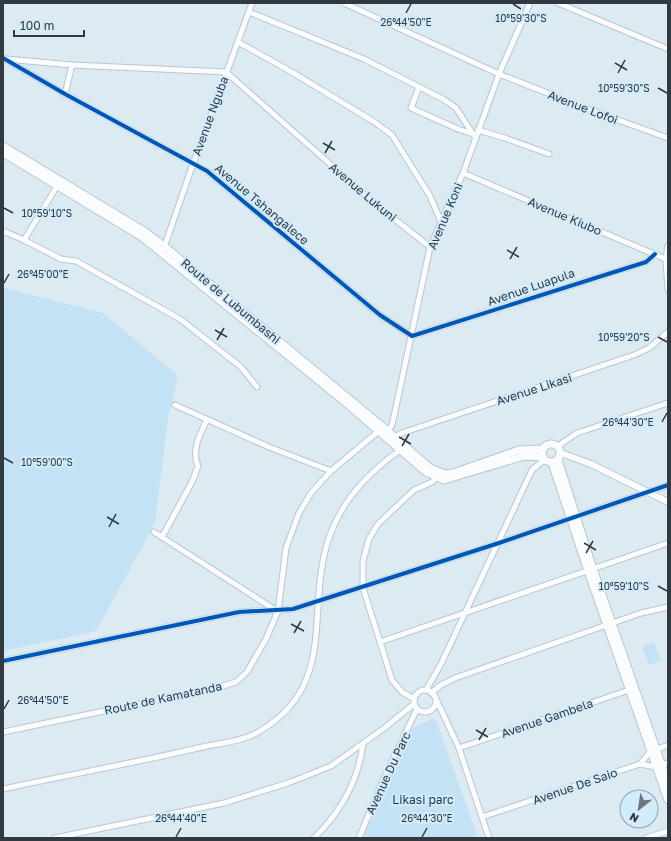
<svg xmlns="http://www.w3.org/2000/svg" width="671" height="841" font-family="'Golos Text',sans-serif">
  <rect width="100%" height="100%" fill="#dceaf2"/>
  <g fill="#c3e2f6">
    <path d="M3,288L103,313L178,376L168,418L155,523L96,631L3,651Z"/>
    <path d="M654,642L661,661L649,665L642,646Z"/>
    <path d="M435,718L478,838H363L412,728Z"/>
  </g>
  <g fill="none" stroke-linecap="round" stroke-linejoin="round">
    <defs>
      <g id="minor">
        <path d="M344,3L499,74L593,111L668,138"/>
        <path d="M558,3L668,49"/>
        <path d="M249,12L364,59L443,99L456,108L475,137"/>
        <path d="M238,42L290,71L373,121L392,135L430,196L442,224"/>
        <path d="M3,58L65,94L207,171L380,315L412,336L646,262L655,254"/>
        <path d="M6,59L72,65L226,72L373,202L430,247"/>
        <path d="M419,87L411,108L458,129L473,134"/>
        <path d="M65,94L72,65"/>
        <path d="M478,130L505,138L549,154"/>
        <path d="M463,173L668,260"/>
        <path d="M3,231L24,240L59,183"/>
        <path d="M24,240L61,259L76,261L180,319L241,367L257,387"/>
        <path d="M668,246L666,259L668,289"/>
        <path d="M162,249L166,242L193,164L252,3"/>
        <path d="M175,405L269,447L331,471"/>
        <path d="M386,434L392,425L396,407L430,247L463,173L499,74L530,3"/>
        <path d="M395,437L402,433L634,355L649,348L668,332"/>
        <path d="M558,446L577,433L668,403"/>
        <path d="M154,532L277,611"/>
        <path d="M162,537L192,482L198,466C191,450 200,434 207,420"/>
        <path d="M380,642L668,543"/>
        <path d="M3,661L239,612L293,609L499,543L668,485"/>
        <path d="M426,690L441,664L532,470L544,460"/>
        <circle cx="425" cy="701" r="11"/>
        <path d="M431,693L441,685L455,678L641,613L668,607"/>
        <path d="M435,697L459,748L489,838"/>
        <path d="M414,699L402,692L392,680L363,588V561L369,539L378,524L414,490L432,482L439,475"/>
        <path d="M3,732L220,687L236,682L247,672L266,639L278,611L286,548L299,513L311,493L331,471L381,429"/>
        <path d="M459,748L632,689"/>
        <path d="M640,764L650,752L668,745"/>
        <path d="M3,789C68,775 134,763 198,748C218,743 243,742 260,731C342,683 302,602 332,530C345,497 372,470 400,450"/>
        <path d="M482,817L640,764L656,767L668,763"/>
        <path d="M55,838L224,803L288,783L331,766L383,729L414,704"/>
        <path d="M314,838C341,812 358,781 363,744"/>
        <path d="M359,838L384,778L417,709"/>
        <path d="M646,838L668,831"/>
      </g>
      <path id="major" d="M561,453L591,464L668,502"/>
      <g id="highway">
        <path d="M3,146L144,231L164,246L383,427L430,468L445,474L453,473L519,450L543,449"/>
        <path d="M3,153L142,237L345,402L426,472L444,480L524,456L543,457"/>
        <circle cx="551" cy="453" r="9"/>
        <path d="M558,460L593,569L668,783"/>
        <path d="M552,463L588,571L668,800"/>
      </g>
    </defs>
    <use href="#minor" stroke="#bbc7cd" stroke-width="7"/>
    <use href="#major" stroke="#bbc7cd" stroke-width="8"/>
    <use href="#highway" stroke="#bbc7cd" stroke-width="9"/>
    <use href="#minor" stroke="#fafcfd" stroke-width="5"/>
    <use href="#major" stroke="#fafcfd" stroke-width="6"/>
    <use href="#highway" stroke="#fafcfd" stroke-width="7"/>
    <defs>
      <g id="cycleway">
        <path d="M3,58L65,94L207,171L380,315L412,336L646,262L655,254"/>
        <path d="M3,661L239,612L293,609L499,543L668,485"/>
      </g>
    </defs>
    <use href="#cycleway" stroke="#d2ecfc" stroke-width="6"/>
    <use href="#cycleway" stroke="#0057b8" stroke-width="4"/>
  </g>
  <path fill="none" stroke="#303a40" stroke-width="1.5" d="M513,4L521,9M406,13L411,4M615,63L627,70M618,73L625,60M658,88L667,93M323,143L335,150M325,153L332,141M4,208L13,213M507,250L519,257M510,259L517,247M4,283L9,274M215,330L227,337M658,337L667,342M217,340L224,328M662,422L667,413M399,437L411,444M402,446L409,434M4,458L13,463M107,517L119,524M109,527L116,514M584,543L596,550M586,553L593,541M658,586L667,591M291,624L304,631M294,633L301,621M4,709L9,700M476,730L488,737M479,740L486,728M176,837L181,828M422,837L427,828"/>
  <g text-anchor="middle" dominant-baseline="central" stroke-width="4" stroke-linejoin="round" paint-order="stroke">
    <g font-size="12" fill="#303a40" stroke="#d2ecfc">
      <text transform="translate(583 107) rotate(21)">Avenue Lofoi</text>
      <text transform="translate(210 116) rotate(-70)">Avenue Nguba</text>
      <text transform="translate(363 192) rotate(40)">Avenue Lukuni</text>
      <text transform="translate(262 204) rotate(40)">Avenue Tshangalece</text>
      <text transform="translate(445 216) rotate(-67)">Avenue Koni</text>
      <text transform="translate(565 216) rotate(23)">Avenue Kiubo</text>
      <text transform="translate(531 287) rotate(-19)">Avenue Luapula</text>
      <text transform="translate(231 301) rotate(40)">Route de Lubumbashi</text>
      <text transform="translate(534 389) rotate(-18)">Avenue Likasi</text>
      <text transform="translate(163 698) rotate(-12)">Route de Kamatanda</text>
      <text transform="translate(547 718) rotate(-19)">Avenue Gambela</text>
      <text transform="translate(388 773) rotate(-65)">Avenue Du Parc</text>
      <text transform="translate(575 786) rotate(-19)">Avenue De Saio</text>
    </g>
    <g font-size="12" fill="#15384b" stroke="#d2ecfc">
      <text x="423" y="799">Likasi parc</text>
    </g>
  </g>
  <g font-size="10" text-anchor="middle" fill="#303a40" stroke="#d2ecfc" stroke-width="4" stroke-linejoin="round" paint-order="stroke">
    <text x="521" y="22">10°59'30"S</text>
    <text x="406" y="26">26°44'50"E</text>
    <text x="624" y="92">10°59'30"S</text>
    <text x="47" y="217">10°59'10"S</text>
    <text x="43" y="278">26°45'00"E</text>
    <text x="624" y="341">10°59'20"S</text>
    <text x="628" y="426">26°44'30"E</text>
    <text x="47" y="466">10°59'00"S</text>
    <text x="624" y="590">10°59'10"S</text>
    <text x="43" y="704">26°44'50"E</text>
    <text x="181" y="822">26°44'40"E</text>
    <text x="427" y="822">26°44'30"E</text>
  </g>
  <rect width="671" height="841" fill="none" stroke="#303a40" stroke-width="8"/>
  <g transform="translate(639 809) rotate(210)"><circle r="19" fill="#d2ecfc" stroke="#91a5b1"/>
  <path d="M0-3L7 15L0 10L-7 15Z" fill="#6c787e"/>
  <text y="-6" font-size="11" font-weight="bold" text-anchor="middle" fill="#303a40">N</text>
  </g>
  <path d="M14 30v6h70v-6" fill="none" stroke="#303a40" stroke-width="2"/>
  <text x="20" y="30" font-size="12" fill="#303a40" stroke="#d2ecfc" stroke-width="3" paint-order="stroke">100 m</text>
</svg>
